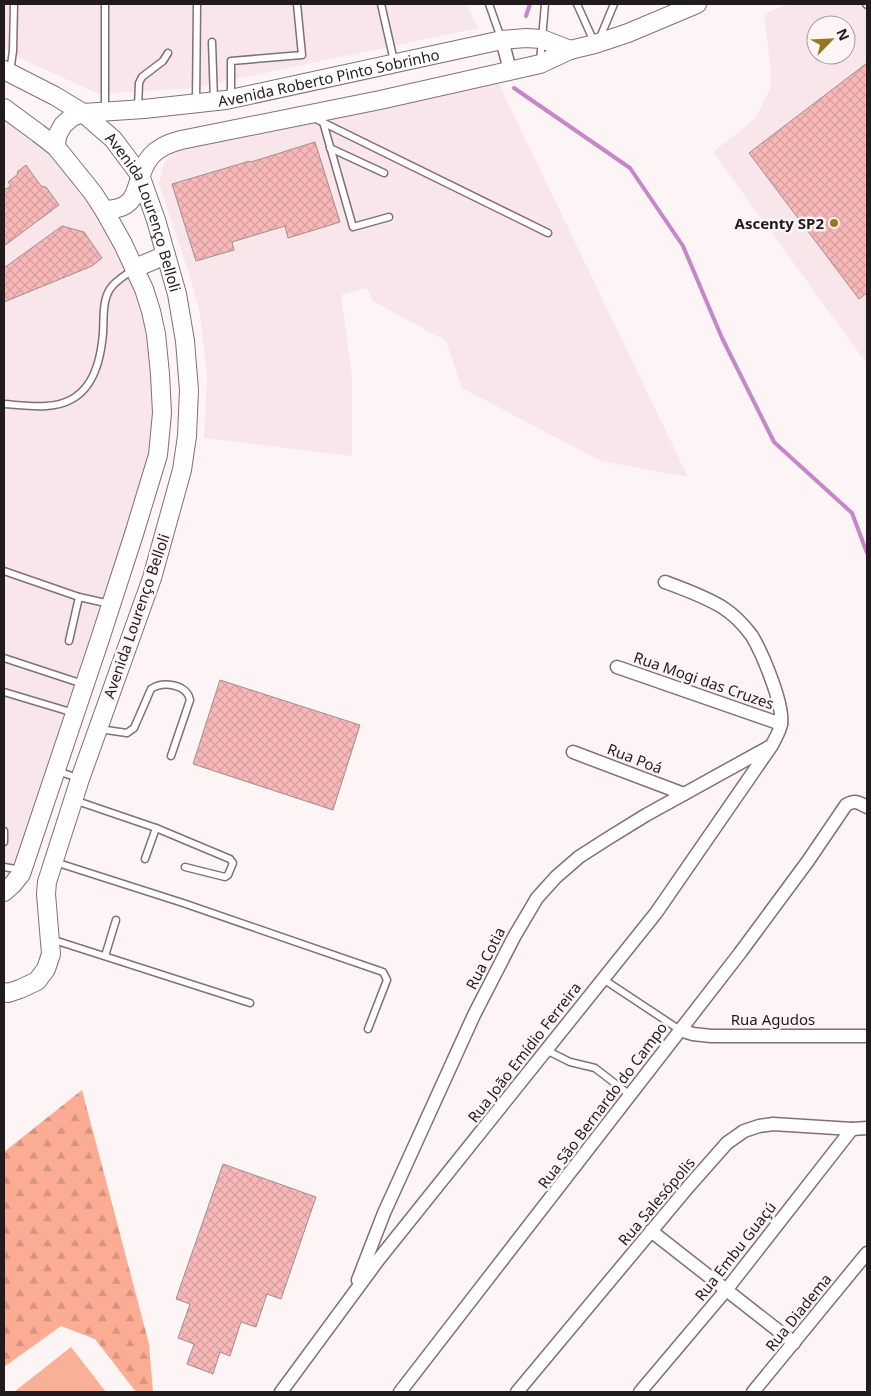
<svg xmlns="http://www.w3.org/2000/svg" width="871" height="1396" font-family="'Noto Sans',sans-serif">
  <defs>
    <pattern id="forest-firs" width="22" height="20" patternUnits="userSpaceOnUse" patternTransform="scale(1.25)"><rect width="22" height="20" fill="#fbac93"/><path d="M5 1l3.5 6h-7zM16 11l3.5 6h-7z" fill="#d7937e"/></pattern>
    <pattern id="building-cross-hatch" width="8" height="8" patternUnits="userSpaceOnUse" patternTransform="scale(1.25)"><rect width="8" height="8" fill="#f8b8b7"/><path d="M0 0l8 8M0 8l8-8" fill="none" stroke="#d49e9d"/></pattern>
  </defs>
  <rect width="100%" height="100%" fill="#fdf4f6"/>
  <g fill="#f8e6ea" fill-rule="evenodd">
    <path d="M4,4H467L478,28L193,88L99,94L26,61L4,47Z"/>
    <path d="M787,4H867V364L713,152L755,119L770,89L771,71L764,14ZM816,25H846V55H816Z"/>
    <path d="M497,80L688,477L601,461L462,388L446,341L373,301L367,288L341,295L352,377V456L204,438L207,378L200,313L190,277L159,183L164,163L179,146Z"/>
    <path d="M4,114L37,137L89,194L128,263L149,332L155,389L152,440L139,494L11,875L4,879Z"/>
  </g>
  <path fill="url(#forest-firs)" d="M82,1090L149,1344L153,1392H136L95,1339L61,1326L4,1367V1152Z"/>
  <path fill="#faaf97" d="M71,1347L106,1392H14Z"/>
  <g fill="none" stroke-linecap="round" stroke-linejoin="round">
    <g stroke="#c885cc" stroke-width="4">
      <path d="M526,16L530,4"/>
      <path d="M514,88L630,168L683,246L722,338L774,442L852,513L867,553"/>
    </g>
  </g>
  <g fill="url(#building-cross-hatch)" stroke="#a28e8d">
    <path d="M867,63V293L859,299L749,153Z"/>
    <path d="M315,142L340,222L288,238L285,226L232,242L234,250L196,261L172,184L250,161L251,162Z"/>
    <path d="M26,165L41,186L46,187L59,205L4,246V190L11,186L8,182L18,174L17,172Z"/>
    <path d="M62,226L84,232L102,258L92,266L4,302V268Z"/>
    <path d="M220,680L360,725L333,810L193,764Z"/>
    <path d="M223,1164L316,1197L281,1299L267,1294L256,1327L241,1322L230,1356L220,1352L213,1374L187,1364L194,1344L178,1338L190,1304L176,1299Z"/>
  </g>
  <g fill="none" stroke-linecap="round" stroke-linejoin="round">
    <defs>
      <g id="lane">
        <path d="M381,4L394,61"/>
        <path d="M489,4L501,38"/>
        <path d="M577,4L595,44"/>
        <path d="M866,4L867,5"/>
        <path d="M599,40L614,4"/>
        <path d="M212,42L214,100"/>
        <path d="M540,62L545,4"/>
        <path d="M10,72L13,51L14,4"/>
        <path d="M231,98V61L302,55L297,4"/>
        <path d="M196,103L197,4"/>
        <path d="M138,108L139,83L142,77L163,61L168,53"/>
        <path d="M105,110V4"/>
        <path d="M314,118L548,233"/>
        <path d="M323,122L353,227L389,217"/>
        <path d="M330,148L384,173"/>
        <path d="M4,404C18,405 32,407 46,406C88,404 100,370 103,333C104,319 102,301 110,289C116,280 126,275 134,269"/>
        <path d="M4,571L79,597"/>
        <path d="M69,641L79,597L110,604"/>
        <path d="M4,658L83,684"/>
        <path d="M4,692L74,713"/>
        <path d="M99,729L127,733L134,728L151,689C163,681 187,684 190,700L171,756"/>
        <path d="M57,771L78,778"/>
        <path d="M74,800L156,828L230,859L233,863L228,875L225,877L185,867"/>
        <path d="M4,831V842"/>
        <path d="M145,859L156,828"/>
        <path d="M55,862L183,903L383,972L387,980L368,1029"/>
        <path d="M4,867L21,870"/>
        <path d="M51,939L250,1003"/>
        <path d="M105,956L116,920"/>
        <path d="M603,979L680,1030"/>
        <path d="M546,1050L570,1062L595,1068L630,1095"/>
      </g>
      <g id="street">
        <path d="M502,40L510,70"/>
        <path d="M617,667L781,724"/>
        <path d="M573,752L684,794"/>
        <path d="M680,1030L693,1034L711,1036H867"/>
        <path d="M651,1231L794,1343"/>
        <path d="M358,1280L384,1213L474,1015L514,937L537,898L556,877L579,857L607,839L646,815L769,747"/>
        <path d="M281,1392L379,1259L656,913L772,745C775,739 780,731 781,724C784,704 762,653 752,636C744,625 733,614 722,607C704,596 684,589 665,582"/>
        <path d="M400,1392L740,953L808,861L846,805C855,800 858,802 867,807"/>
        <path d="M517,1392L689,1186L727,1143L744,1131L759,1126L773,1124L852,1129L867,1128"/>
        <path d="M640,1392L727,1289L852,1129"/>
        <path d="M753,1392L867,1253"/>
      </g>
      <g id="secondary">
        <path id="s1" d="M4,70L55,96L83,113L113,139L140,175L156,220L177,294L185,341L189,390L187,436L182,470L152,578L80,779L47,882L46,894L51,954L46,969L37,981L20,989L8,993L4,992"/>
        <path d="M4,108L38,133L56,147L93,193L104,210L123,244L144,289L151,311L156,334L160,374L162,413L158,455L134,534L99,642L21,874L13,884L4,892"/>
        <path id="s2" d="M56,147L57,136L63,125L72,117L83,113L144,109L226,100L502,40L526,38L542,39L570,50"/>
        <path d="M104,210C146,209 131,179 151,156C159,147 169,143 181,140L380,100L540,64L570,50L595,44L628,33L697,4"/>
        <path d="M135,268L166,255"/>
      </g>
    </defs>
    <use href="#lane" stroke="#826f74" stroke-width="9"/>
    <use href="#street" stroke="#826f74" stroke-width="15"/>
    <use href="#secondary" stroke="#826f74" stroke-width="20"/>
    <use href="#lane" stroke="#fff" stroke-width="6"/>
    <use href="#street" stroke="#fff" stroke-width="12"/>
    <use href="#secondary" stroke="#fff" stroke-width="18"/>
  </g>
  <circle fill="#937a21" stroke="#fdf4f6" stroke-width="2" cx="834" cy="223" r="5"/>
  <g text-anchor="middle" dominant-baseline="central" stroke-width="5" stroke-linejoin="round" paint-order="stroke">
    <g font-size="15" fill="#221b1d" stroke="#fdf4f6">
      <text stroke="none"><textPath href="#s2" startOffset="296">Avenida Roberto Pinto Sobrinho</textPath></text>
      <text stroke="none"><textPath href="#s1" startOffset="210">Avenida Lourenço Belloli</textPath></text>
      <text transform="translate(136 616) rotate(-71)">Avenida Lourenço Belloli</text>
      <text transform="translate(704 680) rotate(19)">Rua Mogi das Cruzes</text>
      <text transform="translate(635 758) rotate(21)">Rua Poá</text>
      <text transform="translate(485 958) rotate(-63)">Rua Cotia</text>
      <text x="773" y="1019">Rua Agudos</text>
      <text transform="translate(524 1052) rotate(-52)">Rua João Emídio Ferreira</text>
      <text transform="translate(602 1105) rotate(-53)">Rua São Bernardo do Campo</text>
      <text transform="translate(656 1201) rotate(-50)">Rua Salesópolis</text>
      <text transform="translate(735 1251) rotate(-52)">Rua Embu Guaçú</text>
      <text transform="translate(798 1312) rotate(-51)">Rua Diadema</text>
    </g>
    <g font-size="15" font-weight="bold" fill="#221b1d" stroke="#fdf4f6" text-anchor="end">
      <text x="824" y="223">Ascenty SP2</text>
    </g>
  </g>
  <rect width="871" height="1396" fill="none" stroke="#221b1d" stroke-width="10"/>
  <g transform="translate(831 40) rotate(66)"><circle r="24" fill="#fdf4f6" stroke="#a59d9f"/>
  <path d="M0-4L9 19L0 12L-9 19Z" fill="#937a21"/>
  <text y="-8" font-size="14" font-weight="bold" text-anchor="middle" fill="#221b1d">N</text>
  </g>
</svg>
